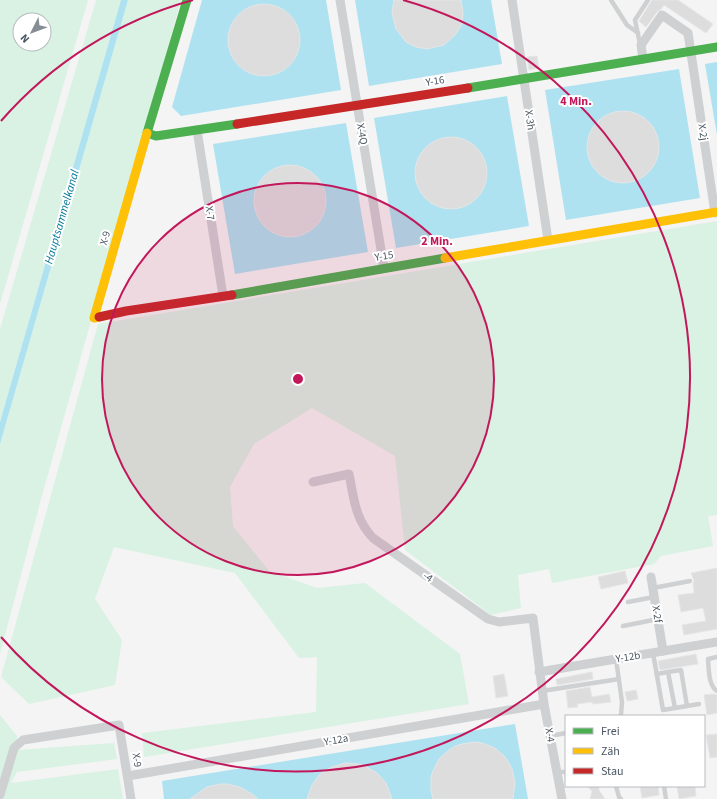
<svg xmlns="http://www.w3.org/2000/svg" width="717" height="799" font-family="'Source Sans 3',sans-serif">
  <rect width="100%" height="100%" fill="#f4f4f4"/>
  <g fill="#d9f2e3" fill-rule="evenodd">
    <path d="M0,0H88L0,304ZM20,20H44V44H20Z"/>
    <path d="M96,0H121L0,422V329Z"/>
    <path d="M128,0H181L41,499L0,654V444Z"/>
    <path d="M717,221V515L708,516L713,546L661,556L654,564L552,583L549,569L518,575L521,608L491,615L405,550L395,456L312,408L254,444L230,487L233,526L269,571L317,588L365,583L460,654L469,704L144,757L142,733L316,712L317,657L299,658L235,573L114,547L95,599L122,640L115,685L29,704L1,677L98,324Z"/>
    <path d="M0,715L17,736V750L114,743L117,759L17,772L11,783L118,769L123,799H0Z"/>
  </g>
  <g fill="#aee2f0">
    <path d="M121,0H128L0,444V422Z"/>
    <path d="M202,0H326L341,90L181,116L172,107Z"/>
    <path d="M355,0H491L502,64L369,86Z"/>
    <path d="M717,62V135L705,64Z"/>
    <path d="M679,69L700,198L566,220L545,90Z"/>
    <path d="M507,96L529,226L396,248L374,118Z"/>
    <path d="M346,123L368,252L235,274L213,144Z"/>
    <path d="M515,724L528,799H164L162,781Z"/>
  </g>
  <g fill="#ddddde" stroke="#e5e6e7">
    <path d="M394,0H461L463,13L462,24L456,34L444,45L427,49L416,47L406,42L396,29L392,13Z"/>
    <path d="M652,0H678L713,24L706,33L664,5L661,9L657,12L646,27L639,21Z"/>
    <circle cx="264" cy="40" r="36"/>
    <path d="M537,56L539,68L529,70L527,57Z"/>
    <circle cx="623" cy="147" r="36"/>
    <circle cx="451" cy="173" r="36"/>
    <circle cx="290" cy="201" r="36"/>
    <path d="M717,568V629L684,635L682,625L706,621L703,608L681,612L678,595L694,593L693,583L694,581L691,573Z"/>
    <path d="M625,571L628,583L601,589L598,577Z"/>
    <path d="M696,654L698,664L660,670L658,661Z"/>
    <path d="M592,672L593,679L557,685L556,679Z"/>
    <path d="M504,674L508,696L496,698L493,676Z"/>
    <path d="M590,687L592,697L609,694L611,702L593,704L592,702L577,704L578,707L568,708L566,691Z"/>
    <path d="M636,690L638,699L627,701L625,692Z"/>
    <path d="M714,694L717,695V713L707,715L704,695Z"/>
    <path d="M717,734V757L710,758L706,735Z"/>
    <path d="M475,742L482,743L495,748L505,757L509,763L512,769L515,782L513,799H433L431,791V777L433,771L439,759L449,750L455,746L462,744Z"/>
    <path d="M345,763L359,764L365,766L377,773L386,783L392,799H307L312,785L320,774L332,767Z"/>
    <path d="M220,784H227L240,787L252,794L258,799H190L207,787Z"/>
    <path d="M587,786H599V790L605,799H590L592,791Z"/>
    <path d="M640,786H658L659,795L642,798Z"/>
    <path d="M677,786H695L696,796L679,799Z"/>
  </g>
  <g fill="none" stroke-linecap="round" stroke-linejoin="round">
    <g stroke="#ced0d2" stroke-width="4.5">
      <path d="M611,0L627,25L638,33"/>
      <path d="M640,44L635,20L648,0"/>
      <path d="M653,588L690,581"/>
      <path d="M628,602L654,597"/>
      <path d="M623,626L658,619"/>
      <path d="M653,653L663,710L699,704"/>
      <path d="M717,657L708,659C709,669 708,685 717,691"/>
      <path d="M616,659L622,702L621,715L620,716"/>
      <path d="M657,674L668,672"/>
      <path d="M542,691L619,679"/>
      <path d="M675,708L668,672L681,670L687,706"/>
      <path d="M550,736L566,733"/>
      <path d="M557,772H566"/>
      <path d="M616,786L619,797L621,799"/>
      <path d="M664,786L666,799"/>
    </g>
    <g stroke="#ced0d2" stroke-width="9">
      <path d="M340,0L384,268"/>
      <path d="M512,0L548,240"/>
      <path d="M643,59L641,45L662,15L688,33L715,213"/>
      <path d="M197,130L223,296"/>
      <path d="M313,482L349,474C354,499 355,519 373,538L488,619L499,622L533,618L544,704L562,799"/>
      <path d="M651,577L663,651"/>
      <path d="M539,672L717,642"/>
      <path d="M128,776L544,704"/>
      <path d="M0,795L14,748L23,740L119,725L131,799"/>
    </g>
    <g stroke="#4caf50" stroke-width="9">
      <path d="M187,0L147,133L156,136L237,124"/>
      <path d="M468,88L717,47"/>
      <path d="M232,295L445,258"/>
    </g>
    <g stroke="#ffc107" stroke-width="9">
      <path d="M445,258L717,212"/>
      <path d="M99,317L94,318L147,133"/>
    </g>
    <g stroke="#c62828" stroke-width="9">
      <path d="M237,124L468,88"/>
      <path d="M99,317L126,311L232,295"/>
    </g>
  </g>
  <circle cx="298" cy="379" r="196" fill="#c2185b" fill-opacity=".12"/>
  <g fill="none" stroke="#c2185b" stroke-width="2">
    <circle cx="298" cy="379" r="196"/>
    <path d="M1 121A393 393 0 0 1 193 0M403 0A393 393 0 1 1 1 637"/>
  </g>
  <g text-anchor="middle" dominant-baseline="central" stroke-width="4" stroke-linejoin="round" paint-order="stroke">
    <g font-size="11" fill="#4a5661" stroke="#fff">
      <text transform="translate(435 81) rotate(-9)">Y-16</text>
      <text transform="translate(530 120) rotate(82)">X-3h</text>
      <text transform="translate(703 132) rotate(81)">X-2j</text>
      <text transform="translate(362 134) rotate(80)">X-4Q</text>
      <text transform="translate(210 213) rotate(81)">X-7</text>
      <text transform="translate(105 238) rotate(-74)">X-9</text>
      <text transform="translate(384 256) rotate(-10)">Y-15</text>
      <text transform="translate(428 577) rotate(35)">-4</text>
      <text transform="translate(657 614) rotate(81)">X-2f</text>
      <text transform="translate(628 657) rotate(-9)">Y-12b</text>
      <text transform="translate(550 735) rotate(80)">X-4</text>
      <text transform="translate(336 740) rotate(-10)">Y-12a</text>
      <text transform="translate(137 760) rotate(81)">X-9</text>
    </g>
    <g font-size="12" font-style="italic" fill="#0c7c9b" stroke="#fff">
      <text transform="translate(62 217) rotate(-74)">Hauptsammelkanal</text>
    </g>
  </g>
  <circle cx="298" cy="379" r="6" fill="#c2185b" stroke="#fff" stroke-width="2"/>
  <g font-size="12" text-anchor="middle" font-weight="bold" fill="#c2185b" stroke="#fff" stroke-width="4" stroke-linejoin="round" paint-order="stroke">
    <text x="576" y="105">4 Min.</text>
    <text x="437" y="245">2 Min.</text>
  </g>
  <rect x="565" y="715" width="140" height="72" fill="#ffffff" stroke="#b7bbc0"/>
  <rect x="573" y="728" width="20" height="6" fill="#4caf50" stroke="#b7bbc0"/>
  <text x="601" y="735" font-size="12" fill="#4a5661">Frei</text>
  <rect x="573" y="748" width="20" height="6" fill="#ffc107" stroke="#b7bbc0"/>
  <text x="601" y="755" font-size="12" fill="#4a5661">Zäh</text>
  <rect x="573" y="768" width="20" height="6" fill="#c62828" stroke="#b7bbc0"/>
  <text x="601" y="775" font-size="12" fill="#4a5661">Stau</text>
  <g transform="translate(32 32) rotate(228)"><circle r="19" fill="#ffffff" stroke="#b7bbc0"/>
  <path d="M0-3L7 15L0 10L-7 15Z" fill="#868d94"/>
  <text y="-6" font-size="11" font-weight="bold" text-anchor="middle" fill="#4a5661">N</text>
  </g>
</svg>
